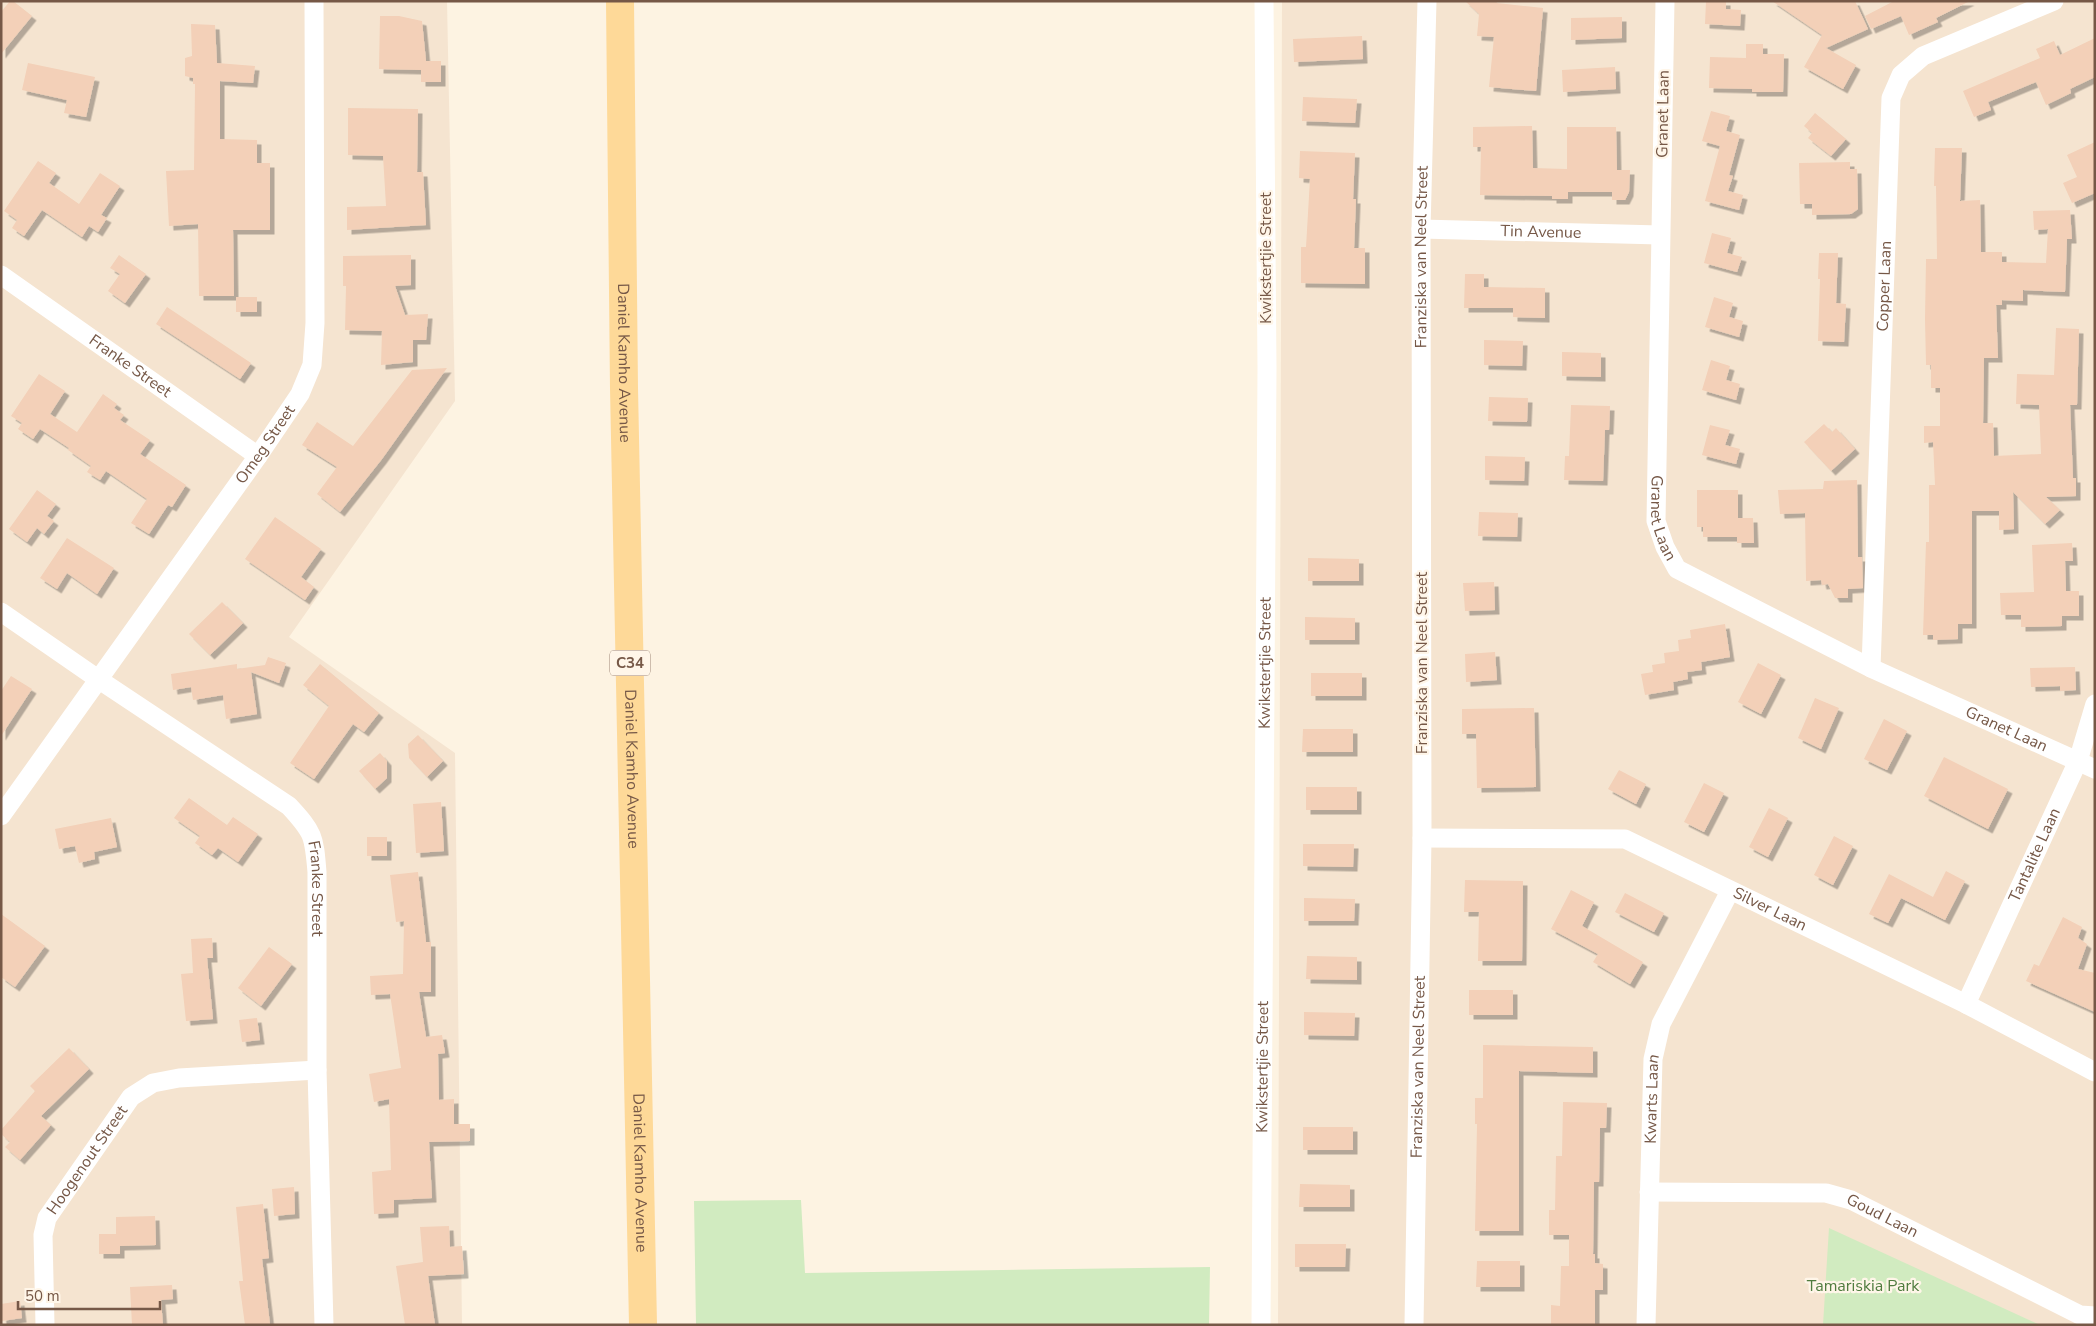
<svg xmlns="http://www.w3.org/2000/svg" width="2096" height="1326" font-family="'Nunito Sans',sans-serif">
  <defs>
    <filter id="shadow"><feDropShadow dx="4.5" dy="4.5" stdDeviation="0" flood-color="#0004"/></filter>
  </defs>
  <rect width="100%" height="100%" fill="#fdf3e2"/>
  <g fill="#f5e4d0">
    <path d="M1,1H447L455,401L289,637L455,753L462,1325H1Z"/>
    <path d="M1282,1H2095V1325H1278Z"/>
  </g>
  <g fill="#d1ebc0">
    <path d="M801,1200L805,1273L1210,1267L1209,1325H696L694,1201Z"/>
    <path d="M1829,1228L2040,1325H1823Z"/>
  </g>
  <g fill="#f3d0b8" filter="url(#shadow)">
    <path d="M10,1H13L32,16L1,54V12Z"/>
    <path d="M1465,1H1496L1497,3L1543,8L1536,91L1489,87L1494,37L1477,36L1479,14Z"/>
    <path d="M1706,1H1726V9L1741,10L1740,26L1705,24Z"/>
    <path d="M1772,1H1855L1868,29L1826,48L1856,65L1843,89L1804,67L1822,35Z"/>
    <path d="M1894,1H1970L1936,18L1938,22L1909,35L1901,16L1871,29L1865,16Z"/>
    <path d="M380,16H399L422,21L426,61H441V82H421V70L379,69Z"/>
    <path d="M1622,17V38L1571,40V18Z"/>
    <path d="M191,24L215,25L217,63L255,66L253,83L220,81V139L257,140V163H270V230H233L234,296H199L198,224L169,226L166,171L194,170L195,84H193V78L185,76V58L192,56Z"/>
    <path d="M1362,36L1363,59L1294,62L1293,39Z"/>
    <path d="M2095,38V77L2070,89L2071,93L2046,105L2036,82L1988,102L1991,110L1974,117L1963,91L2040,58L2036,49L2054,41L2060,55Z"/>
    <path d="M1746,44H1763V54H1784L1783,92H1752V89L1709,88L1710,57L1746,58Z"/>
    <path d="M28,63L95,77L86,117L64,113L67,100L22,90Z"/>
    <path d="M1615,67L1616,89L1563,92L1562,70Z"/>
    <path d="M1303,97L1357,99L1355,123L1302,121Z"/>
    <path d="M348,108L418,109L417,172H423L426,225L347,230V207L386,206L383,156L348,155Z"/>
    <path d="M1711,111L1730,116L1726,131L1740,135L1729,175L1733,176L1728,191L1743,195L1739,210L1705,201L1720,146L1702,141Z"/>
    <path d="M1815,113L1846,139L1831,156L1808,138L1812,133L1804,126Z"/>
    <path d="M1532,126L1533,168L1567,169V127H1616L1617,170H1630L1629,192L1625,200H1612V192H1568V199H1552V196L1480,195L1481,147H1473V127Z"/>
    <path d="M2095,142V193L2072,203L2063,183L2077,177L2067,155Z"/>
    <path d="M1935,148H1962L1960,201L1980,200L1981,252H2002V262L2046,263L2048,229L2034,230L2033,211L2070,210L2072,239H2067L2065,292L2023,290V301L2002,300V305H1996L1998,358H1984L1983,423H1993L1994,456L2041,454L2039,405L2016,404L2017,374L2054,375L2056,328L2079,329L2077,405H2070L2073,478H2076V496L2046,497L2060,510L2045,524L2013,492L2014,529L1999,530V511H1972V624H1958V639L1933,640V635H1923L1926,542H1929V485H1935L1933,442L1924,443V426H1940V388H1931V365H1926L1925,319L1926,259H1937L1936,186H1934Z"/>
    <path d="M1300,151L1355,153L1353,199H1356L1354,248H1365V284L1301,283V247H1306L1310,179L1299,178Z"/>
    <path d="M38,161L56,173L49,183L79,204L100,173L120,186L101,215L107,218L98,232L89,226L82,237L42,210L24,236L12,228L17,220L4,211Z"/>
    <path d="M1850,162V169H1857L1858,209L1851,214L1812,215V204H1800L1799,163Z"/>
    <path d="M1712,233L1731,238L1727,253L1742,257L1737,272L1704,263Z"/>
    <path d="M1819,253H1838L1836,303L1846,304L1844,342L1818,341L1820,279H1818Z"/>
    <path d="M119,255L146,274L125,303L108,291L120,274L110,268Z"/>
    <path d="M411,255V285L395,286L405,315L428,314L426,340H413V362L381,365L382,331L345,330L346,286H343V256Z"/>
    <path d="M1465,274H1484V287L1545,288V318L1513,317V308H1464Z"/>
    <rect x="236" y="297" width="21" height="15"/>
    <path d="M1714,297L1733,303L1729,317L1743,321L1739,337L1705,327Z"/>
    <path d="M167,307L251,363L240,379L156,324Z"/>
    <path d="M1484,340L1523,341L1522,366L1484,365Z"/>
    <path d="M1562,352L1601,353V377L1562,376Z"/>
    <path d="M1711,360L1730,366L1726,380L1740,384L1736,400L1702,390Z"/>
    <path d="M447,368L382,459L340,512L317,494L337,467L302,445L317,422L353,446L412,370Z"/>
    <path d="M39,374L65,391L50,414L77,432L103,394L117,404L114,408L124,415L120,420L150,440L140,454L186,485L172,507L168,505L149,534L131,523L147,499L106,471L100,480L87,472L91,466L68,450L69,448L40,429L33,439L18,429L22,423L11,416Z"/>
    <path d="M1489,397L1528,398L1527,422L1488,421Z"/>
    <path d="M1571,405L1610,406L1609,430H1605L1603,481L1564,480L1565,456H1569Z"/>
    <path d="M1824,424L1832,432L1836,428L1855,449L1831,471L1804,442Z"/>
    <path d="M1710,425L1730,430L1725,445L1740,449L1736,464L1702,455Z"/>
    <path d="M1485,456L1525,457L1524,481L1485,480Z"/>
    <path d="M1857,480L1858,557H1862L1863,588L1848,589V598H1835L1828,584L1822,585L1821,580L1806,581L1805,513L1780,514L1778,490L1823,489L1824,481Z"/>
    <path d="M37,490L56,504L47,516L54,521L44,534L37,528L27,542L9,529Z"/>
    <path d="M1697,490H1738V518H1753L1754,543H1737V537H1703V527H1697Z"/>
    <path d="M1479,512L1518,513L1517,537L1478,536Z"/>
    <path d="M275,517L321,549L301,577L314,587L305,600L245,559Z"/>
    <path d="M67,538L114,568L97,594L67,573L57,589L40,578Z"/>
    <path d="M2072,543L2073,561H2065L2066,591H2079V616H2062V626L2021,627V615H2001L2000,593L2034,592L2032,545Z"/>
    <path d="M1308,558L1359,559V581H1308Z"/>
    <path d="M1494,582L1495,610L1465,611L1463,583Z"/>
    <path d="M222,602L243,623L210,655L189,634Z"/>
    <path d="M1305,617L1355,618V640H1305Z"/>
    <path d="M1725,624L1730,657L1701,662L1702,670L1687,672L1688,679L1673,682L1674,690L1645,695L1641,674L1653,672L1652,665L1665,663L1664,653L1679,651L1678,640L1691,638L1690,630Z"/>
    <path d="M1495,652L1497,680L1466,682L1465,654Z"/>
    <path d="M268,657L286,663L279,683L251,672L257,714L226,719L223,695L193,700L191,687L173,690L171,674L237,664V669L265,665Z"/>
    <path d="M1758,663L1781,675L1761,714L1738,702Z"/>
    <path d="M320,664L379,713L364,732L353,724L314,779L290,763L329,706L303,685Z"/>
    <path d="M2075,667L2076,690L2060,691V686L2031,687L2030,668Z"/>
    <rect x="1311" y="673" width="51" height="23"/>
    <path d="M11,676L32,689L1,736V691Z"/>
    <path d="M1815,698L1839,708L1821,749L1798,738Z"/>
    <path d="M1534,708L1536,787L1477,788L1476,734H1462V709Z"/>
    <path d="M1884,719L1907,731L1887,770L1864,759Z"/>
    <path d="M1303,729H1353V752H1302Z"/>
    <path d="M418,735L443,761L427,777L409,758L408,744Z"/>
    <path d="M380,753L387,761V778L375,789L359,771Z"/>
    <path d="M1944,757L2008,789L1988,829L1924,796Z"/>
    <path d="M1619,770L1646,784L1636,804L1608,789Z"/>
    <path d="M1704,783L1724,793L1704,832L1684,822Z"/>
    <rect x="1306" y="787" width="51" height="23"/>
    <path d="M189,798L227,825L233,817L258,834L238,862L218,848L212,855L195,843L200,836L174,818Z"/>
    <path d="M441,802L444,851L416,853L413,804Z"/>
    <path d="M1769,808L1788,818L1768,857L1749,847Z"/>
    <path d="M111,818L117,847L94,852L95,859L79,863L75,846L59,849L55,829Z"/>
    <path d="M1834,836L1853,846L1833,885L1814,875Z"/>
    <rect x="367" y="837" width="20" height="19"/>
    <path d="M1303,844H1354L1353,867L1303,866Z"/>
    <path d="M1946,871L1965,881L1945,920L1901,898L1888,923L1869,914L1889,874L1933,897Z"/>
    <path d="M418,872L426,942H431V992H419L426,1037L442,1035L445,1053L438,1054L439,1100L454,1099V1124H470V1141L429,1142L432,1198L394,1200V1213L374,1214L372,1172L391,1170L389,1099L374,1102L369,1074L401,1068L390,994L371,995L370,976L403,974L404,921L396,922L390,875Z"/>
    <path d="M1465,880L1523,881L1522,961H1478L1479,912H1464Z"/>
    <path d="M1571,890L1594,902L1582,926L1643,962L1630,984L1593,962L1598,954L1551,929Z"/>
    <path d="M1625,893L1664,913L1654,932L1615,912Z"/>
    <path d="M1304,898L1355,899L1354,921H1304Z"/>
    <path d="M1,914L45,946L15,987L1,977Z"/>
    <path d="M2063,917L2082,927L2078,938L2087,944L2078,969L2095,973V1012L2026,981L2034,964L2039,966Z"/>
    <path d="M212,938L213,958H207L213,1019L186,1021L181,974L193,973L191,939Z"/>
    <path d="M269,947L292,964L261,1006L238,988Z"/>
    <path d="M1307,956L1357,957V980L1306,979Z"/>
    <rect x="1469" y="990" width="44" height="25"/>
    <path d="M1304,1012L1355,1013L1354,1036L1304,1035Z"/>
    <path d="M257,1018L260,1040L242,1042L239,1020Z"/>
    <path d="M1483,1045L1593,1047V1073L1519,1071V1231H1475L1477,1124H1475V1098H1483Z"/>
    <path d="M69,1048L89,1069L41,1116L51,1125L20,1160L5,1147L10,1142L1,1134V1130L35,1091L30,1086Z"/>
    <path d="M1563,1102L1607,1103L1606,1128H1600L1599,1182H1594L1593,1254H1595V1263L1603,1264V1290H1595V1325H1551V1305L1560,1306L1561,1266H1569V1235H1549V1210H1555L1556,1156H1562Z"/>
    <rect x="1303" y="1127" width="50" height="23"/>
    <path d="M1300,1184L1350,1185V1207H1299Z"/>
    <path d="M294,1187L295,1214L274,1216L272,1189Z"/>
    <path d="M263,1204L269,1258L262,1259L270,1324L245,1325L239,1281H243L236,1207Z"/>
    <path d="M155,1216L156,1245L120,1246V1254H99V1234H116V1217Z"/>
    <path d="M449,1226L450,1247L462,1246L464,1274L428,1276L435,1325H405L396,1266L423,1262L420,1227Z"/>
    <path d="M1295,1244H1346L1345,1267H1295Z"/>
    <path d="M1477,1261H1520V1287H1476Z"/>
    <path d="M172,1285L173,1299L161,1300L163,1325H132L130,1287Z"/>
    <path d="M20,1301L22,1318L2,1321L1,1304Z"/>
  </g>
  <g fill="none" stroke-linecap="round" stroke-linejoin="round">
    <g stroke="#fff" stroke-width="19">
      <path id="s1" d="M1665,1L1656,521L1665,547L1677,569L1871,668L2095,769"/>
      <path id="s2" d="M1421,229L1660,235"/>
      <path id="s3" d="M1,275L258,456"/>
      <path id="s4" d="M1,612L98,679L289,806C314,833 314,836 317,872V1070L324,1325"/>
      <path id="s5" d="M1871,668L1891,98L1901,75L1923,56L2054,1"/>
      <path id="s6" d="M1,816L258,456L300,394L312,365L315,323L314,1"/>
      <path id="s7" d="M1422,838L1625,839L1966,1004L2095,1072"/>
      <path id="s8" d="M1966,1004L2078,761L2095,704"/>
      <path id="s9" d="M1649,1192L1826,1193L1851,1200L2080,1315L2095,1316"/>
      <path id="s10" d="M45,1325L43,1235L47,1218L131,1097L153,1083L179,1078L317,1070"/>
      <path id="s11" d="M1261,1325L1267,368L1264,1"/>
      <path id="s12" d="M1414,1325L1422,838L1421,229L1427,1"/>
      <path id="s13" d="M1646,1325L1653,1059L1661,1024L1730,891"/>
    </g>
    <path stroke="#fed998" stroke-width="28" id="s14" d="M620,1L624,388L643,1325"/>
  </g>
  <g text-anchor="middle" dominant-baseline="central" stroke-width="4.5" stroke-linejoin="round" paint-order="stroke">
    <rect fill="#fff6e9" stroke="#9f8778" stroke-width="1" x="610" y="650.5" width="40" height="25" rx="4"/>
    <g font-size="15" font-weight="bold" fill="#765847">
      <text x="630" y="663">C34</text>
    </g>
    <g font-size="16" fill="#765847" stroke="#fff6e9">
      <text transform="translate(1663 114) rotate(-89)">Granet Laan</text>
      <text stroke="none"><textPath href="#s2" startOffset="120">Tin Avenue</textPath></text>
      <text transform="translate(1266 258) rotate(-90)">Kwikstertjie Street</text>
      <text stroke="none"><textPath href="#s12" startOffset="1068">Franziska van Neel Street</textPath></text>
      <text stroke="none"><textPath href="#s5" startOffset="382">Copper Laan</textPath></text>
      <text stroke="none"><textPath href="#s14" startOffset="362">Daniel Kamho Avenue</textPath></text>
      <text stroke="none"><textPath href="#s3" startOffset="158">Franke Street</textPath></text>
      <text stroke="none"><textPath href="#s6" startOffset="456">Omeg Street</textPath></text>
      <text stroke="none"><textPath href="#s1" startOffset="518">Granet Laan</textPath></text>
      <text stroke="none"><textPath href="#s11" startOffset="662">Kwikstertjie Street</textPath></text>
      <text transform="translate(1422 663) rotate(-90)">Franziska van Neel Street</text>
      <text stroke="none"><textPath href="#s1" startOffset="939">Granet Laan</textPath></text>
      <text stroke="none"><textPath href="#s14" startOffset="768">Daniel Kamho Avenue</textPath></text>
      <text stroke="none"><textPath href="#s8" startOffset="164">Tantalite Laan</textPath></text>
      <text stroke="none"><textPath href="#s4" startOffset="438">Franke Street</textPath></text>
      <text stroke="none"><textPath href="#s7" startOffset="364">Silver Laan</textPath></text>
      <text stroke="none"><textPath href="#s11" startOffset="258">Kwikstertjie Street</textPath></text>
      <text stroke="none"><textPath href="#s12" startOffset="258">Franziska van Neel Street</textPath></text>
      <text stroke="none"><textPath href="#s13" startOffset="226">Kwarts Laan</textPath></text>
      <text stroke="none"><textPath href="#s10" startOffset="178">Hoogenout Street</textPath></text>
      <text stroke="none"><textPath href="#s14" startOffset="1172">Daniel Kamho Avenue</textPath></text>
      <text stroke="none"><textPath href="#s9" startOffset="238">Goud Laan</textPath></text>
    </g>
    <g font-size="16" fill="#507c3f" stroke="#fff6e9">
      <text x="1863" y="1286">Tamariskia Park</text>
    </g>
  </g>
  <rect width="2096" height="1326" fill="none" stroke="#765847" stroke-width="5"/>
  <path d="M18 1301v8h142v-8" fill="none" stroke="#765847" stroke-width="2.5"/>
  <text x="25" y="1301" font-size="15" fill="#765847" stroke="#fff6e9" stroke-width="4" paint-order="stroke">50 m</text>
</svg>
